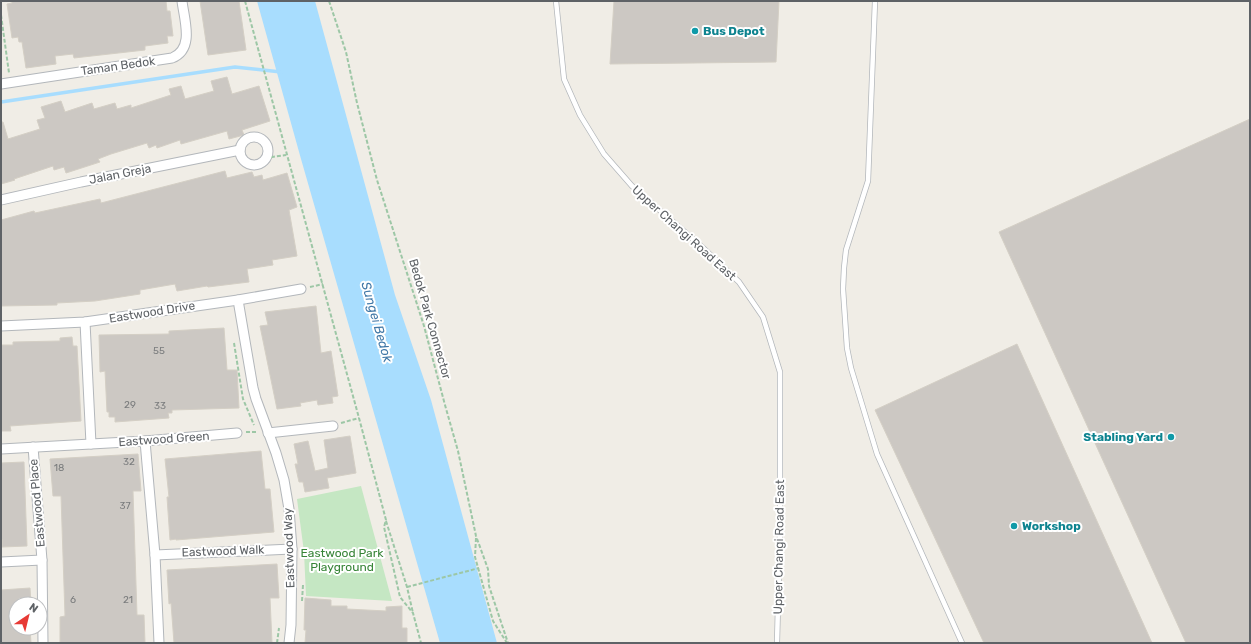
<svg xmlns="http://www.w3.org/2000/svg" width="1251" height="644" font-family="Rubik,sans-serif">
  <rect width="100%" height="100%" fill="#f0ede6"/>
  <path fill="#c5e7c3" d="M361,486L392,601L306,596L304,552L297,499Z"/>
  <path fill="#a8ddfe" d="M257,1H315L395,295L431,400L497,643H440L301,159Z"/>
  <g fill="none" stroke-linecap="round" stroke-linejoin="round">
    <path stroke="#a8ddfe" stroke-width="3.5" d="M1,102L235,67L281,72"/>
  </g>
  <g fill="#ccc8c3" stroke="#d4cfc5">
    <path d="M12,1H166L167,11H170L173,36H167L168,43L145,46V50L74,58L73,54L55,56L56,64L26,68L22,42H19L18,37L12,38L7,4L12,3Z"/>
    <path d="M200,1H239L246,50L208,55Z"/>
    <path d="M614,1H779L776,62L610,64Z"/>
    <path d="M227,77L232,94L259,86L270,121L242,130L244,135L229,139L227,131L181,144L180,140L157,148L156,145L149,148L147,143L111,154L98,159L100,162L66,173L64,167L54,170L53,166L14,179L15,180L1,184V122H3L8,139L40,129L37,120L45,118L41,107L61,101L65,112L92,103L94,109L115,103L117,109L131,105V108L171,95L169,89L181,86L185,99L214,91L211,81Z"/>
    <path d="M1250,119V643H1186L999,232Z"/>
    <path d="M225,171L227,178L252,172L254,177L262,175L263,180L287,173L297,207L289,210L297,256L272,260L273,265L247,269L249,282L208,287L207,286L177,291L175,284L140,290V294L95,301L57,303V305L1,306V220L34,211L35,213L100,199L101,203Z"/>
    <path d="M316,306L321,353L331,351L338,396L332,397L333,403L318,405L317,400L300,403L301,406L277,409L260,326L268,325L265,312Z"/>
    <path d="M224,328L227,370H237L239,408L172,410V413H168L169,418L115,422V417H109V412H107L105,371L100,372L99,335L169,334V331Z"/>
    <path d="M72,337L73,346H77L81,421L10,426L11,431H1V345H13V342L60,341V338Z"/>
    <path d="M1017,344L1152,643H984L875,410Z"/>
    <path d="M350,436L356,473L327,478L329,488L305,492L303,482H299L295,464H298L294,444L308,441L315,471L328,468L324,440Z"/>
    <path d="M261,451L265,489H270L274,532L176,540V539L170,540L167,497H169L165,459Z"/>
    <path d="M138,454L141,491H133L137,615H144L145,643H60V617L65,616L61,496H53L50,459Z"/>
    <path d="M24,462L27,546L2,547V539H1V463Z"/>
    <path d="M277,564L279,598H270L272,643H174L171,603L169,604L167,570Z"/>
    <path d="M30,588L31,604H16V628H30L31,643H1V590Z"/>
    <path d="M305,598L331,600V606H347V609L386,611V607L402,606V628H407V643H305L306,630H304Z"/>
  </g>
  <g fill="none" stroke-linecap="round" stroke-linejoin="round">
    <defs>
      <g id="lane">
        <path d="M556,1L564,79L580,115L604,154L632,186L702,247L739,282L763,317L780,372V531L777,643"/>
        <path d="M875,1L868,181L846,250L844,268L843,289L847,348L851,368L877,454L962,643"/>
      </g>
      <g id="street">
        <path d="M1,84L172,58C195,49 184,19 182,1"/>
        <circle cx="254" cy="151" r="14"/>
        <path d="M1,200L81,182L240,150"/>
        <path d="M238,300L253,388L256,399L276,453L284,480L289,509L292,549L291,625L289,643"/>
        <path d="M85,322L91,444"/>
        <path d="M1,326L85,322L238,300L301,289"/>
        <path d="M268,433L333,426"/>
        <path d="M145,441L155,555L159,643"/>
        <path d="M33,447L42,560L43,643"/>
        <path d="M1,449L145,441L237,433"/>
        <path d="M155,555L292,549"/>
        <path d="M1,562L42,560"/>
      </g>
    </defs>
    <use href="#lane" stroke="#b3b7bb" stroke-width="6"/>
    <use href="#street" stroke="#b3b7bb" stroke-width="11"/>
    <g stroke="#9dc7a6" stroke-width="2" stroke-dasharray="4 2" stroke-linecap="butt">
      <path d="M245,1L359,418L386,520L384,527L400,597L413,613L421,643"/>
      <path d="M329,1L346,52L357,103L377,180L424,326L445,405L458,451L476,536L488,569L489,586L508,643"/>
      <path d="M1,15L9,73"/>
      <path d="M265,158L286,155"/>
      <path d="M310,287L323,284"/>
      <path d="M234,343L243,399L254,425"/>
      <path d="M341,423L359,418"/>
      <path d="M246,432H257"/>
      <path d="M386,521L407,587L413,613"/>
      <path d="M476,538L475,557L493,621L507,643"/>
      <path d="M407,587L479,568"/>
      <path d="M302,601L303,585"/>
      <path d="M277,643L279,628"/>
    </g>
    <use href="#lane" stroke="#fff" stroke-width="4.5"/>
    <use href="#street" stroke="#fff" stroke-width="9"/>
  </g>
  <g fill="#0f9aa8" stroke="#fff" stroke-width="1.5">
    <circle cx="695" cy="31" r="4"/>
    <circle cx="1171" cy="437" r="4"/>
    <circle cx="1014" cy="526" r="4"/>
  </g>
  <g text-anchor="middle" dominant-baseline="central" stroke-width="4" stroke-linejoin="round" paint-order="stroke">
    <g font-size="10" fill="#7a7c7d">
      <text x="159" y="351">55</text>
      <text x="130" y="405">29</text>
      <text x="160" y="406">33</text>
      <text x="129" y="462">32</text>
      <text x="59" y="468">18</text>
      <text x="125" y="506">37</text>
      <text x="73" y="600">6</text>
      <text x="128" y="600">21</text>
    </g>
    <g font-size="12" font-weight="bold" fill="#0d838f" stroke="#fff" text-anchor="start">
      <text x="703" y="31">Bus Depot</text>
      <text x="1163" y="437" text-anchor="end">Stabling Yard</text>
      <text x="1022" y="526">Workshop</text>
    </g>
    <g font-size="12" fill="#5e6266" stroke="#fff">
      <text transform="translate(118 66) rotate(-8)">Taman Bedok</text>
      <text transform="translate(120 174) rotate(-11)">Jalan Greja</text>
      <text transform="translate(684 233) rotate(42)">Upper Changi Road East</text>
      <text transform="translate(152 312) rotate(-9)">Eastwood Drive</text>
      <text transform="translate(430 319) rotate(74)">Bedok Park Connector</text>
      <text transform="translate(164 439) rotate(-4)">Eastwood Green</text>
      <text transform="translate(37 503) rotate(-95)">Eastwood Place</text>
      <text transform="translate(779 547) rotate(-89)">Upper Changi Road East</text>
      <text transform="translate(289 548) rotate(-92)">Eastwood Way</text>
      <text transform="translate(223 551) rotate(-2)">Eastwood Walk</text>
    </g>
    <g font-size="12" fill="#378437" stroke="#fff">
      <text x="342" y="553">Eastwood Park<tspan x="342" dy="14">Playground</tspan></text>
    </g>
    <g font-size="13" font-style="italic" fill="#4178a7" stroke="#fff">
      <text transform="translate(377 322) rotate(74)">Sungei Bedok</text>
    </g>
  </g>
  <rect width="1251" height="644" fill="none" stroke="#5e6266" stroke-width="4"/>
  <g transform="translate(28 616) rotate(35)"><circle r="19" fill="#ffffff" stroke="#bfc0c2"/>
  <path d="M0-3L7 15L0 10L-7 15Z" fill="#e73a35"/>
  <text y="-6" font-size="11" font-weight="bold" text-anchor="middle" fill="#5e6266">N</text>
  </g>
</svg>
